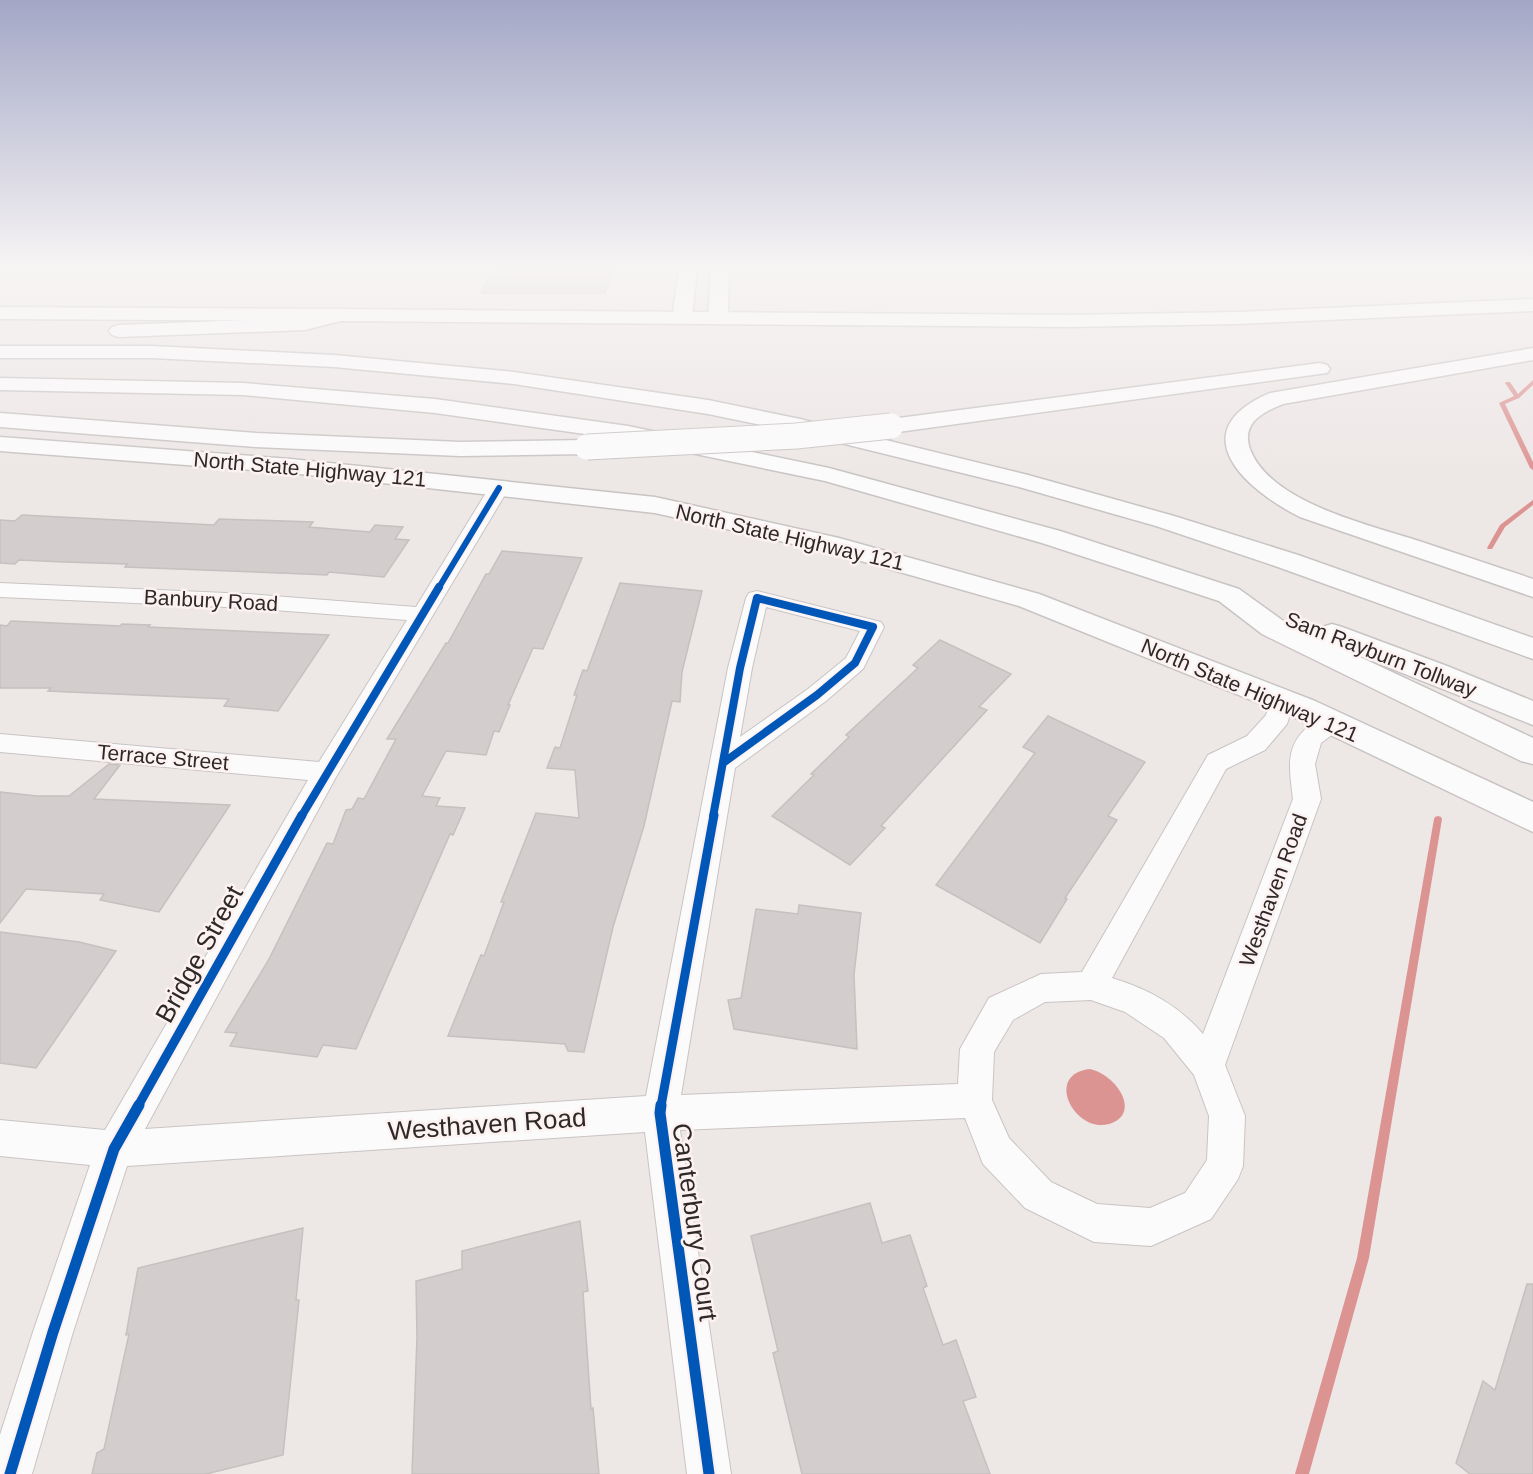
<svg xmlns="http://www.w3.org/2000/svg" width="1533" height="1474" font-family="Arial,sans-serif">
  <rect width="100%" height="100%" fill="#ede7e6"/>
  <path fill="#dc9493" d="M1090,1069C1117,1075 1142,1114 1109,1124C1075,1134 1043,1074 1090,1069Z"/>
  <g fill="none" stroke-linecap="round" stroke-linejoin="round">
    <g fill="#dc9493" fill-rule="evenodd">
      <path d="M1533,380V385L1519,398L1505,404L1533,462V470L1530,468L1499,403L1514,396L1505,383L1506,382H1510L1518,394Z"/>
      <path d="M1533,500V505L1505,527L1492,549H1488L1487,548L1500,525Z"/>
      <path d="M1438,816L1441,817L1442,819L1369,1258L1309,1474H1295L1357,1258L1434,819L1435,817Z"/>
    </g>
  </g>
  <g fill="#d3cecd" stroke="#c5c1c1" stroke-width="1.5">
    <path d="M495,268H614L605,293H481Z"/>
    <path d="M22,515L214,525L219,519L313,522L309,527L370,532L375,525L403,527L395,539L409,540L384,577L329,572L327,575L305,574L125,567L127,564L65,562L19,560L15,564L0,563V520L15,521Z"/>
    <path d="M502,551L582,558L543,649L533,648L508,705H510L499,732L494,731L486,755L446,751L422,796L440,798L436,806L465,808L453,835L450,834L356,1049L323,1045L317,1057L230,1046L237,1033L225,1032L268,961L327,843L333,844L346,810L352,809L358,798L364,799L396,739H387L446,643H448L486,574H489Z"/>
    <path d="M620,583L702,591L682,672L680,702L672,701L644,826L613,927L584,1052L568,1051L565,1044L448,1036L481,955L484,956L504,902H501L536,813L579,818L575,770L547,768L555,747L560,748L577,695H574L583,670L587,671Z"/>
    <path d="M11,621L120,626L122,624L150,625L148,627L329,635L278,711L224,706L229,699L48,691L51,688H0V625L7,626Z"/>
    <path d="M940,640L1011,674L979,707L987,710L881,826L885,828L850,865L772,816L814,775L811,774L849,737L846,735L918,668L913,665Z"/>
    <path d="M1048,716L1145,762L1108,816L1117,820L1065,898L1067,899L1040,943L936,885L1035,753L1023,747Z"/>
    <path d="M109,764L120,765L94,799L230,805L159,912L100,900L104,894L26,889L0,923V792L37,796H69Z"/>
    <path d="M799,905L861,913L854,975L857,1049L734,1029L728,1000L741,998L756,909L798,914Z"/>
    <path d="M0,932L79,942L116,951L36,1068L0,1063Z"/>
    <path d="M870,1203L882,1243L910,1235L927,1286L923,1288L943,1345L956,1340L976,1397L963,1401L990,1474H802L773,1353L778,1351L751,1236Z"/>
    <path d="M580,1221L588,1291L583,1292L591,1409L593,1408L599,1474H412L417,1337L416,1281L462,1269V1251Z"/>
    <path d="M303,1228L296,1300H299L283,1455L206,1474H92L97,1453L104,1449L129,1334L126,1335L138,1268Z"/>
    <path d="M1527,1284H1533V1474H1470L1456,1463L1483,1381L1495,1390Z"/>
  </g>
  <g fill="none" stroke-linecap="round" stroke-linejoin="round">
    <defs>
      <path id="street" d="M499,482L506,484L509,488L336,777L145,1129L646,1096L728,668L746,598L749,593L757,591L881,622L884,627L863,669L826,701L735,768L681,1095L958,1084L960,1049L989,998L1041,974L1082,972L1208,755L1247,736L1266,715L1273,695L1282,692L1291,695L1294,701L1287,724L1265,750L1226,769L1112,978C1148,989 1178,1005 1203,1034L1293,799C1289,766 1284,743 1314,722C1324,715 1330,712 1341,716L1345,722L1341,728L1321,743L1315,764L1321,799L1225,1065L1245,1116L1243,1166L1238,1179L1211,1219L1151,1246L1094,1242L1025,1208L983,1164L965,1118L680,1130L731,1474H687L645,1132L127,1166L73,1332L32,1474H0V1435L33,1332L90,1165L0,1156V1120L105,1130L308,780L0,752V734L319,762L407,620L248,608L0,597V583L248,594L416,607L489,488L492,484ZM766,607L860,631L846,658L808,689L740,737L752,668ZM1091,1000L1125,1012L1164,1038L1194,1075L1209,1116L1207,1160L1185,1193L1150,1208L1097,1204L1051,1182L1009,1138L992,1100L994,1052L1013,1020L1045,1002Z"/>
      <g id="secondary">
        <path d="M679,268H697L692,319L689,323H675L672,319Z"/>
        <path d="M711,268H729L728,319L725,323H711L708,319Z"/>
        <path d="M0,307L341,309L348,311L350,315L348,319L341,321L0,319Z"/>
        <path d="M0,437L291,459L655,497L839,538L1039,594L1315,701L1533,802V832L1293,717L1019,606L833,553L655,513L291,473L0,451Z"/>
      </g>
      <path id="primary" d="M1533,299V311L1238,324L1068,327L341,321L334,319L332,315L334,311L341,309L1068,315L1238,312Z"/>
      <g id="highway">
        <path d="M341,309L348,311L350,315L348,319L305,330L119,337L112,335L109,331L112,327L119,325L305,318Z"/>
        <path d="M0,346H152L334,355L514,372L708,400L800,419L1028,475L1174,516L1298,555L1533,638V659L1278,567L1156,526L1019,487L800,433L708,414L514,384L334,367L152,358H0Z"/>
        <path d="M1533,348V360L1283,404C1263,412 1241,423 1250,449C1270,503 1370,525 1419,541C1457,554 1495,566 1533,579V597L1300,517C1244,489 1181,431 1270,393Z"/>
        <path d="M1320,363L1327,365L1330,369L1327,373L891,433L883,431L880,426L883,421L891,419Z"/>
        <path d="M0,378L243,383L435,399L628,426L829,468L1060,531L1239,589L1282,620L1320,638L1317,634L1322,627L1332,624L1342,627L1447,666L1533,701V725L1345,650L1533,738V764L1521,761L1262,634L1219,601L1042,543L825,481L628,440L435,413L243,395L0,390Z"/>
        <path d="M0,413L256,433L460,442L587,440L595,442L599,447L595,452L587,454L460,456L256,447L0,427Z"/>
      </g>
    </defs>
    <use href="#street" stroke="#c9c4c4" stroke-width="2"/>
    <use href="#secondary" stroke="#c9c4c4" stroke-width="3"/>
    <use href="#primary" stroke="#c9c4c4" stroke-width="3"/>
    <use href="#highway" stroke="#c9c4c4" stroke-width="3"/>
    <use href="#street" fill="#fcfbfb" fill-rule="evenodd"/>
    <use href="#secondary" fill="#fcfbfb" fill-rule="evenodd"/>
    <use href="#primary" fill="#fcfbfb" fill-rule="evenodd"/>
    <use href="#highway" fill="#fcfbfb" fill-rule="evenodd"/>
    <defs>
      <path id="highway-bridge" d="M587,447L796,436L891,426"/>
    </defs>
    <use href="#highway-bridge" stroke="#c9c4c4" stroke-width="27" stroke-linecap="butt"/>
    <use href="#highway-bridge" stroke="#fcfbfb" stroke-width="25"/>
    <defs>
      <path id="cycleway-far3" d="M438,589L499,488"/>
      <g id="cycleway-far2">
        <path d="M301,817L439,587"/>
        <path d="M713,817L740,668L757,598L873,627L855,663L817,695L723,763"/>
      </g>
      <g id="cycleway-far1">
        <path d="M138,1106L302,815"/>
        <path d="M661,1106L714,815"/>
      </g>
      <g id="cycleway">
        <path d="M661,1105L660,1113L709,1474"/>
        <path d="M10,1474L53,1332L114,1149L139,1105"/>
      </g>
    </defs>
    <use href="#cycleway-far3" stroke="#fdf1f1" stroke-width="9"/>
    <use href="#cycleway-far2" stroke="#fdf1f1" stroke-width="11"/>
    <use href="#cycleway-far1" stroke="#fdf1f1" stroke-width="13"/>
    <use href="#cycleway" stroke="#fdf1f1" stroke-width="15"/>
    <use href="#cycleway-far3" stroke="#0057b8" stroke-width="6"/>
    <use href="#cycleway-far2" stroke="#0057b8" stroke-width="8"/>
    <use href="#cycleway-far1" stroke="#0057b8" stroke-width="9"/>
    <use href="#cycleway" stroke="#0057b8" stroke-width="11"/>
  </g>
  <linearGradient id="sky" x2="0" y2="1"><stop stop-color="#a3a7c6"/><stop offset="0.56" stop-color="#f7f4f4"/><stop offset="1" stop-color="#f7f4f4" stop-opacity="0"/></linearGradient>
  <rect width="1533" height="475" fill="url(#sky)"/>
  <g text-anchor="middle" dominant-baseline="central" stroke-width="5" stroke-linejoin="round" paint-order="stroke">
    <g font-size="21" fill="#2d2929" stroke="#fdf1f1">
      <text transform="translate(310 469) rotate(5)">North State Highway 121</text>
      <text transform="translate(790 537) rotate(13)">North State Highway 121</text>
      <text transform="translate(211 600) rotate(3)">Banbury Road</text>
      <text transform="translate(1381 654) rotate(21)">Sam Rayburn Tollway</text>
      <text transform="translate(1250 690) rotate(23)">North State Highway 121</text>
      <text transform="translate(163 757) rotate(5)">Terrace Street</text>
      <text transform="translate(1273 890) rotate(-70)">Westhaven Road</text>
    </g>
    <g font-size="26" fill="#2d2929" stroke="#fdf1f1">
      <text transform="translate(199 954) rotate(-61)">Bridge Street</text>
      <text transform="translate(487 1124) rotate(-4)">Westhaven Road</text>
      <text transform="translate(695 1222) rotate(82)">Canterbury Court</text>
    </g>
  </g>
</svg>
